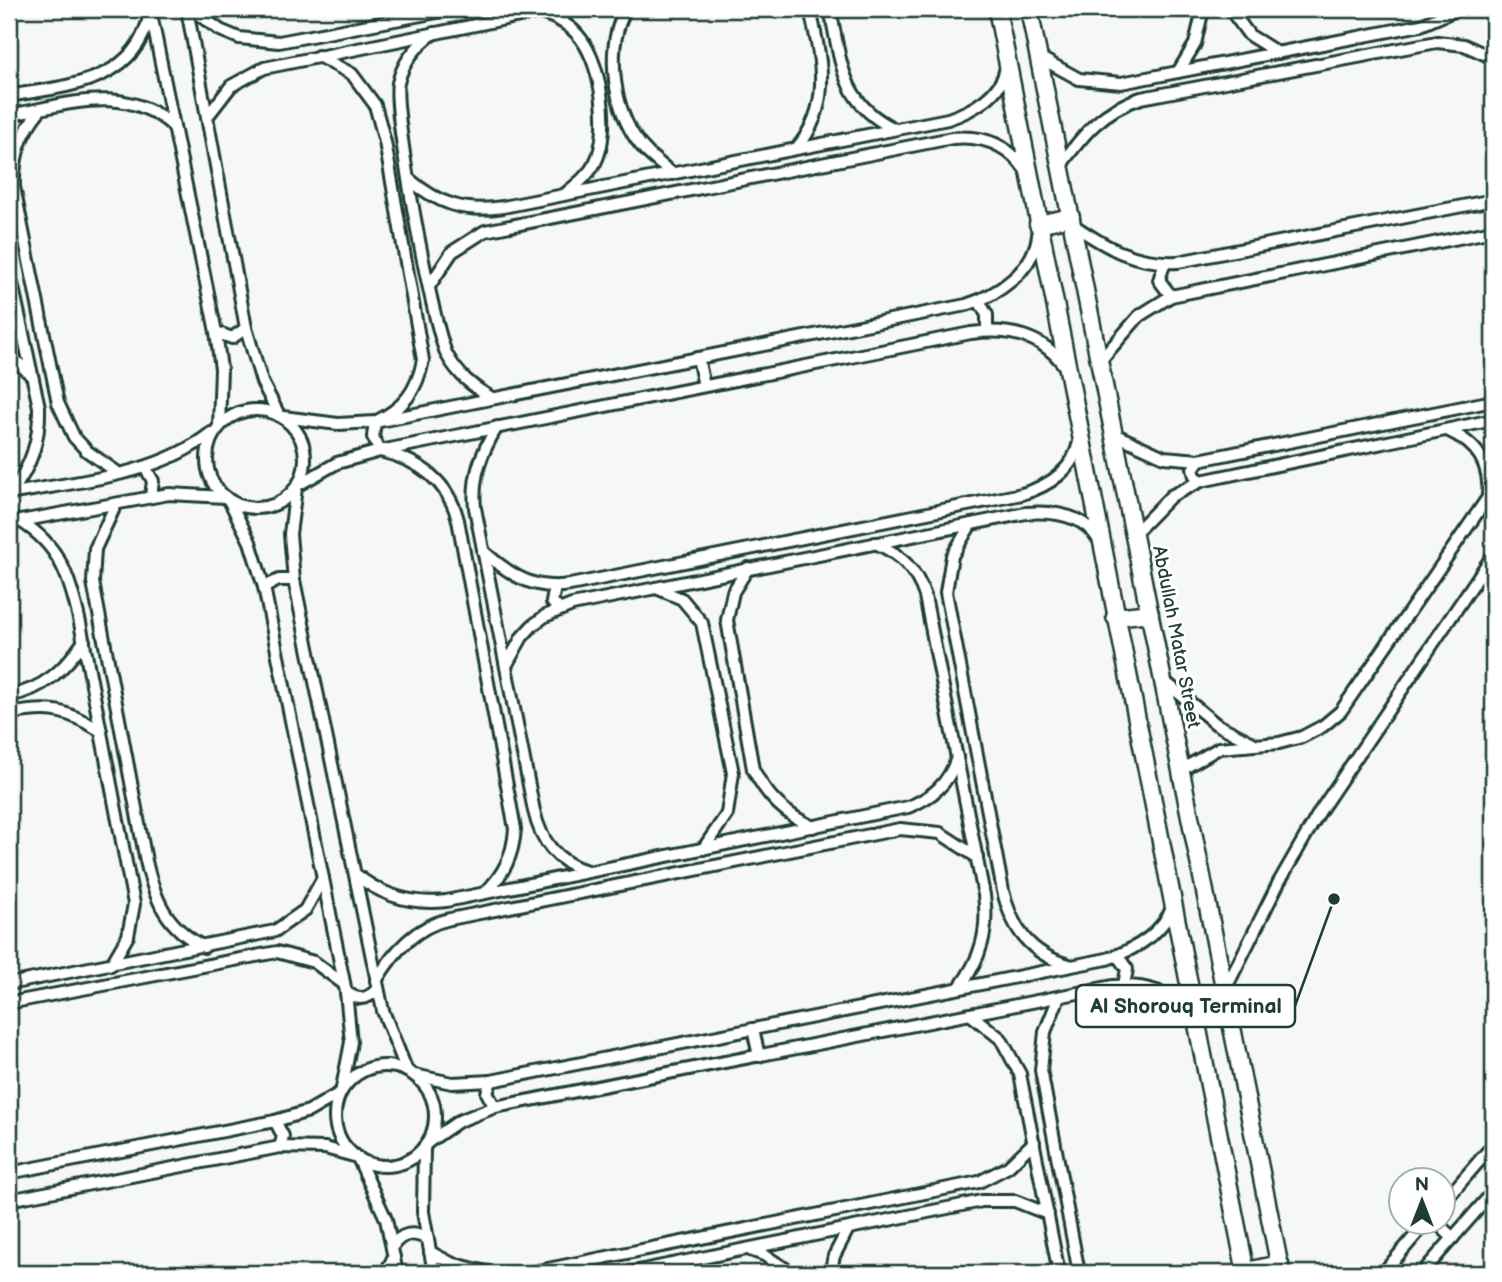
<svg xmlns="http://www.w3.org/2000/svg" width="1502" height="1282" font-family="'Balsamiq Sans',sans-serif">
  <rect width="100%" height="100%" fill="#f6f7f7"/>
  <filter id="ink" filterUnits="userSpaceOnUse"><feTurbulence type="fractalNoise" baseFrequency=".0143" numOctaves="2"/><feDisplacementMap in="SourceGraphic" scale="14" xChannelSelector="R" yChannelSelector="G"/><feConvolveMatrix kernelMatrix="1 2 1 2 8 2 1 2 1" color-interpolation-filters="sRGB"/></filter>
  <g filter="url(#ink)">
    <g fill="none" stroke-linecap="round" stroke-linejoin="round">
      <defs>
        <g id="street">
          <path d="M150,9L216,332L221,369L219,426"/>
          <path d="M187,9L246,328L262,382L279,415"/>
          <path d="M191,9L220,30L239,38L279,42L453,9"/>
          <path d="M626,9C606,44 612,101 634,136C644,152 658,162 673,174"/>
          <path d="M830,9C841,61 841,104 895,129"/>
          <path d="M1230,9L1249,35L1278,53"/>
          <path d="M1491,9L1493,21"/>
          <path d="M541,13C558,18 571,25 581,39C602,66 611,133 595,163C588,176 576,185 565,194"/>
          <path d="M434,33C416,46 403,61 398,83C392,111 433,327 447,355C458,375 473,387 492,398"/>
          <path d="M318,56L352,74L375,105L385,142L423,360C417,391 404,408 375,422L373,437L380,451C418,460 448,480 458,520L515,829C513,856 504,874 485,893"/>
          <path d="M1039,57L1079,79L1121,83L1421,25L1458,9"/>
          <path d="M1178,72L1195,44L1203,9"/>
          <path d="M9,96C64,86 134,84 149,17"/>
          <path d="M40,110C21,133 13,156 14,187L58,403L74,437L87,451L118,473"/>
          <path d="M9,115C68,105 125,82 174,127"/>
          <path d="M207,117L231,86L264,68L554,9"/>
          <path d="M797,148C833,104 821,60 810,9"/>
          <path d="M1061,165C1084,133 1103,110 1141,98L1437,42L1464,45L1493,58"/>
          <path d="M409,179C438,204 465,213 503,207L948,119C972,111 1002,95 1006,67"/>
          <path d="M1072,224C1107,248 1134,264 1178,262L1493,200"/>
          <path d="M1165,262L1159,280L1171,296"/>
          <path d="M9,269L39,407C40,441 31,467 10,494"/>
          <path d="M430,285L452,252L485,231L952,138C983,135 1009,145 1026,171"/>
          <path d="M979,301L987,315V331"/>
          <path d="M216,332L232,338L246,328"/>
          <path d="M9,354L32,376"/>
          <path d="M698,358L704,386"/>
          <path d="M1100,361L1139,316L1171,296L1493,231"/>
          <circle cx="256" cy="459" r="49"/>
          <path d="M283,417L338,424L375,422L966,305C998,295 1033,271 1038,236"/>
          <path d="M497,427C481,453 472,477 475,508L534,811C541,841 556,862 587,871"/>
          <path d="M1447,430C1478,444 1491,464 1488,498"/>
          <path d="M1114,434L1164,457L1199,460L1493,401"/>
          <path d="M1199,460L1193,469L1195,476L1201,481"/>
          <path d="M145,467L153,481L151,496"/>
          <path d="M298,485L337,463L380,451L971,333C1007,328 1043,335 1065,367"/>
          <path d="M296,488L290,534L294,580L383,1011L407,1071"/>
          <path d="M9,494C77,481 155,477 211,433"/>
          <path d="M229,500L250,542L264,587L346,992L351,1042L342,1088"/>
          <path d="M116,504L95,549L93,582L146,861C155,900 166,927 204,947"/>
          <path d="M20,521C61,546 70,579 80,623L134,904L128,936L111,965"/>
          <path d="M9,523L169,494L225,497"/>
          <path d="M971,524L952,556L946,592L1003,891C1012,929 1030,954 1069,965"/>
          <path d="M1134,534L1171,496L1201,481L1493,420"/>
          <path d="M875,543C901,554 916,570 925,596L984,895C989,931 981,959 959,988"/>
          <path d="M483,551C510,575 534,591 570,585L1022,494C1049,486 1073,470 1079,442"/>
          <path d="M748,568L733,592L727,620L753,769C767,797 785,814 813,827"/>
          <path d="M264,587L279,580H294"/>
          <path d="M555,587L552,602L559,609"/>
          <path d="M656,588L682,599L702,623L733,773L727,814L703,849"/>
          <path d="M506,666L522,637L532,626L545,616L572,605L1026,513C1052,511 1083,514 1098,539"/>
          <path d="M1163,680L1216,724L1253,743"/>
          <path d="M9,696C44,689 64,670 84,641"/>
          <path d="M9,714C50,706 65,709 101,731"/>
          <path d="M1181,770L1219,748L1279,743L1302,737L1323,726L1341,711L1493,490"/>
          <path d="M355,874C382,896 411,905 446,901L908,807C933,797 948,784 957,758"/>
          <path d="M1117,955L1127,969L1124,985"/>
          <path d="M376,981C394,951 416,926 450,919L900,829L940,833L977,857"/>
          <path d="M9,984L275,931L305,910L323,878"/>
          <path d="M1225,990L1279,882L1320,811L1493,555"/>
          <path d="M346,992C358,1001 368,1000 378,988"/>
          <path d="M1059,997L1045,1032L1041,1070L1079,1273"/>
          <path d="M9,1003L277,952L314,962L344,984"/>
          <path d="M970,1014L1001,1039L1020,1074L1059,1273"/>
          <path d="M753,1029L759,1056"/>
          <circle cx="385" cy="1116" r="50"/>
          <path d="M414,1075L452,1083L491,1081L1107,959C1134,950 1162,934 1173,906"/>
          <path d="M491,1081L487,1093L495,1107"/>
          <path d="M275,1121L283,1136L280,1147"/>
          <path d="M427,1143L459,1121L495,1107L1113,986C1142,984 1178,992 1194,1018"/>
          <path d="M424,1147L423,1212L434,1273"/>
          <path d="M358,1158L386,1219L397,1273"/>
          <path d="M9,1173L275,1121L309,1111L340,1093"/>
          <path d="M9,1200L280,1147L325,1148L354,1156"/>
          <path d="M1442,1204L1493,1145"/>
          <path d="M1436,1222L1453,1238"/>
          <path d="M392,1247C401,1233 413,1231 427,1239"/>
          <path d="M750,1250L764,1255L792,1273"/>
          <path d="M430,1252L451,1263L490,1273"/>
          <path d="M385,1273L394,1257"/>
          <path d="M528,1273L979,1182L1008,1167L1034,1142"/>
          <path d="M628,1273L982,1201H1015L1048,1214"/>
          <path d="M830,1273L834,1256L848,1229"/>
          <path d="M1383,1273L1427,1222"/>
          <path d="M1422,1273L1493,1192"/>
        </g>
        <g id="secondary">
          <path d="M997,9L1246,1273"/>
          <path d="M1029,9L1281,1273"/>
          <path d="M1038,224L1071,217"/>
          <path d="M1115,617L1150,613"/>
          <path d="M1246,1271L1280,1264"/>
        </g>
      </defs>
      <use href="#street" stroke="#1f3d34" stroke-width="16"/>
      <use href="#secondary" stroke="#1f3d34" stroke-width="21"/>
      <use href="#street" stroke="#fff" stroke-width="10"/>
      <use href="#secondary" stroke="#fff" stroke-width="16"/>
    </g>
  </g>
  <g text-anchor="middle" dominant-baseline="central" stroke-width="6" stroke-linejoin="round" paint-order="stroke">
    <g font-size="19" fill="#1f3d34" stroke="#fff">
      <text transform="translate(1176 637) rotate(79)">Abdullah Matar Street</text>
    </g>
  </g>
  <path fill="none" stroke="#1f3d34" stroke-width="2.5" d="M1334 899L1295 1006"/>
  <circle fill="#1f3d34" stroke="#fff" stroke-width="2.5" cx="1334" cy="899" r="7"/>
  <rect fill="#fff" stroke="#1f3d34" stroke-width="2.5" x="1076" y="985" width="219" height="42" rx="7"/>
  <g font-size="21" text-anchor="middle" font-weight="bold" fill="#1f3d34">
    <text x="1186" y="1013">Al Shorouq Terminal</text>
  </g>
  <rect width="1502" height="1282" fill="none" stroke="#fff" stroke-width="35"/>
  <rect x="18" y="18" width="1467" height="1247" fill="none" stroke="#1f3d34" stroke-width="2.5" filter="url(#ink)"/>
  <g transform="translate(1422 1201)"><circle r="33" fill="#ffffff" stroke="#a5b1ae" stroke-width="2"/>
  <path d="M0-5L12 26L0 18L-12 26Z" fill="#1f3d34"/>
  <text y="-10" font-size="19" font-weight="bold" text-anchor="middle" fill="#1f3d34">N</text>
  </g>
</svg>
